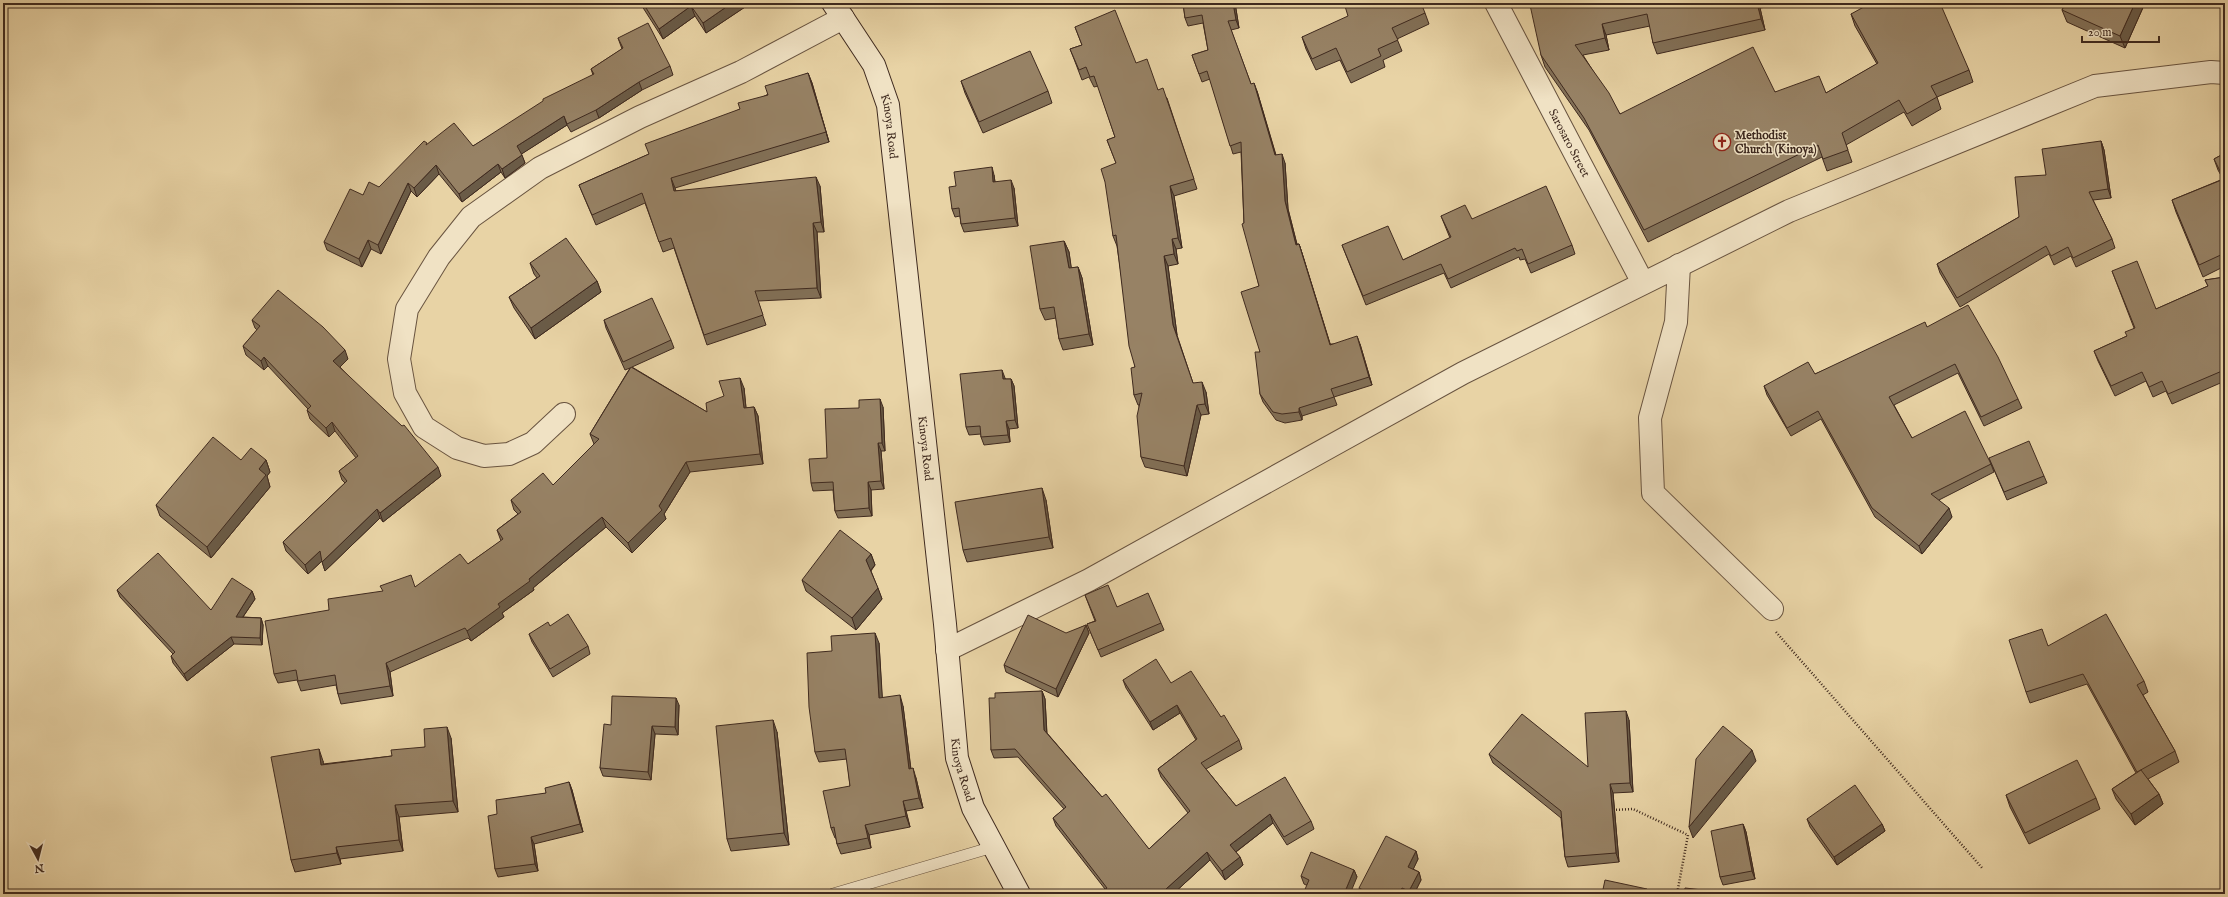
<svg xmlns="http://www.w3.org/2000/svg" width="2228" height="897" font-family="'IM FELL English',serif">
  <rect width="100%" height="100%" fill="#e8d3a5"/>
  <filter id="stains"><feTurbulence type="fractalNoise" baseFrequency=".005" numOctaves="4"/><feColorMatrix values="0 0 0 0 .2 0 0 0 0 .09 0 0 0 0 .02 0 0 0 .5 -.17"/></filter>
  <radialGradient id="worn" r=".72"><stop offset=".6" stop-color="#630" stop-opacity="0"/><stop offset="1" stop-color="#630" stop-opacity=".3"/></radialGradient>
  <g fill="none" stroke-linecap="round" stroke-linejoin="round">
    <defs>
      <path id="service" d="M833,894L993,847"/>
      <g id="minor">
        <path id="s1" d="M1496,3L1643,283"/>
        <path d="M1679,265L1676,322L1650,418L1653,493L1772,609"/>
        <path d="M564,414L533,443L509,454L484,456L457,448L424,427L405,393L399,359L407,309L439,257L471,217L540,168L640,117L741,72L843,18"/>
      </g>
      <path id="tertiary" d="M947,650L1089,580L1463,373L1789,211L2095,86L2211,72L2225,73"/>
      <g id="secondary">
        <path id="s2" d="M833,3L874,65L888,105L945,624L957,758L973,808L1019,894"/>
      </g>
    </defs>
    <use href="#service" stroke="#695440" stroke-width="12"/>
    <use href="#minor" stroke="#695440" stroke-width="24"/>
    <use href="#tertiary" stroke="#695440" stroke-width="24"/>
    <use href="#secondary" stroke="#3f2a1f" stroke-width="24"/>
    <g stroke="#3f2a1f" stroke-width="2.5" stroke-dasharray="1 2" stroke-linecap="butt">
      <path d="M1776,632L1983,869"/>
      <path d="M1613,810L1633,809L1688,835L1677,894"/>
    </g>
    <use href="#service" stroke="#f0e2c4" stroke-width="11"/>
    <use href="#minor" stroke="#f0e2c4" stroke-width="22"/>
    <use href="#tertiary" stroke="#f0e2c4" stroke-width="22"/>
    <use href="#secondary" stroke="#f0e2c4" stroke-width="22"/>
  </g>
  <g fill="#827057" stroke="#3f2a1f">
    <path d="M640,3H751L706,33L695,16L663,39Z"/>
    <path d="M1183,3H1235L1239,28L1231,30L1251,84L1257,91L1276,155L1285,163L1288,209L1297,244H1299L1302,253L1330,344H1360L1372,385L1334,397L1337,405L1302,416V420L1285,423L1276,420L1263,402L1260,394L1259,286L1244,223L1241,152L1233,154L1210,79L1202,82L1192,55L1208,50L1203,23L1188,26L1185,18Z"/>
    <path d="M1541,3H1792L1760,8L1765,30L1657,54L1653,43L1650,26L1606,35L1609,50L1583,55L1620,114L1775,92L1826,93L1877,64L1855,26L1851,14L1885,5L1969,70L1973,82L1937,97L1941,109L1912,126L1904,112L1846,145L1852,162L1827,171L1822,157L1648,242L1589,130L1545,67L1541,55Z"/>
    <path d="M2066,3H2145L2125,48L2067,22L2062,10Z"/>
    <path d="M1425,13L1429,24L1397,39L1402,51L1383,60L1385,67L1351,83L1340,60L1316,70L1306,49L1302,37Z"/>
    <path d="M1075,27L1136,63L1158,90L1167,98L1197,189L1174,196L1182,248L1176,249L1178,264L1168,266L1177,335L1193,383L1206,392L1209,414L1201,415L1187,476L1145,467L1141,457L1139,405H1138L1134,395L1135,367L1117,246L1113,236L1116,163L1107,140L1115,137L1098,86L1094,87L1089,77L1082,80L1074,59L1070,49L1082,45Z"/>
    <path d="M618,38L670,66L673,75L642,90L599,118L571,132L567,125L521,154L525,163L505,178L501,172L462,202L439,174L417,197L411,191L381,254L371,249L362,267L327,250L324,242L363,195L379,187L428,144L473,146L593,75L591,69L622,49Z"/>
    <path d="M808,73L812,83L829,142L675,188L676,191L820,186L824,232H817L821,298L758,301L766,325L707,345L674,248L663,252L645,203L596,225L579,185L649,154L740,109Z"/>
    <path d="M961,81L1048,91L1052,103L983,133L965,93Z"/>
    <path d="M2101,141L2104,150L2111,198L2093,200L2112,239L2115,248L2076,267L2071,256L2054,265L2049,254L1960,307L1940,273L1937,264L2019,217L2046,175Z"/>
    <path d="M2225,153V266L2203,277L2176,212L2172,200L2223,179L2218,170L2214,159Z"/>
    <path d="M994,175L995,182L1014,188L1018,226L964,232L961,224L960,216L955,217L952,209L956,186Z"/>
    <path d="M1441,216L1472,219L1572,245L1575,254L1531,273L1525,259L1520,260L1519,257L1451,288L1444,273L1366,305L1342,245L1403,260L1450,238Z"/>
    <path d="M1064,241L1069,252L1071,268L1078,267L1082,278L1093,345L1063,350L1059,339L1056,318L1045,320L1040,309Z"/>
    <path d="M530,263L597,281L601,292L535,339L514,308L509,297L537,278L534,274Z"/>
    <path d="M2112,271L2156,309L2208,286L2205,280L2225,277V381L2172,404L2166,391L2153,397L2146,381L2115,396L2098,361L2094,351L2127,336L2134,328Z"/>
    <path d="M252,320L348,359L340,367L441,476L383,522L380,518L325,571L322,561L308,574L286,551L283,542L345,483L342,480L339,471L356,458L335,431L329,437L310,419L307,410L308,409L268,366L264,370L246,355L243,346L257,330L255,328Z"/>
    <path d="M604,320L671,340L674,348L632,367L707,412L744,388L746,408L754,407L758,416L763,464L690,472L664,514L666,519L632,553L606,527L533,588L534,590L502,613L504,617L471,641L468,638L390,672L393,696L341,704L338,694L336,685L301,691L297,680L278,683L274,674L329,610L415,587L468,564L501,541L497,530L518,514L514,510L511,500L553,485L594,444L590,434L630,368L625,370L606,328Z"/>
    <path d="M1927,327L2018,399L2022,408L1984,426L1958,373L1894,405L1912,438L1991,464L1994,472L1939,500L1952,517L1922,554L1875,517L1821,419L1791,436L1767,395L1764,386L1815,374Z"/>
    <path d="M1005,378V379H1011L1014,386L1018,428L1009,429L1010,442L984,445L981,437V434L969,435L966,427Z"/>
    <path d="M883,407L885,451H881L884,489L871,490L872,516L838,518L835,511L833,490L813,491L811,483Z"/>
    <path d="M1989,458L2044,476L2047,483L2007,500Z"/>
    <path d="M241,460H266L270,472L267,476L270,487L211,558L160,516L156,505Z"/>
    <path d="M1046,500L1053,548L967,562L963,550Z"/>
    <path d="M871,554L875,565L871,571L882,599L856,630L806,591L802,580Z"/>
    <path d="M117,590L211,610L252,591L255,599L243,617L261,618L263,625L262,645L234,644L187,681L173,663L171,656L173,654L120,597Z"/>
    <path d="M1085,595L1161,623L1164,630L1101,657L1087,624L1095,621Z"/>
    <path d="M1086,625L1089,633L1058,697L1006,672L1004,665Z"/>
    <path d="M550,626L588,646L590,654L553,677L532,642L529,634Z"/>
    <path d="M879,643L882,698L903,706L911,769L916,778L923,808L906,811L910,827L869,835L871,848L841,854L837,844L836,838H835L831,828L850,786L847,759L819,762L815,752L832,651Z"/>
    <path d="M2048,646L2144,681L2148,692L2143,695L2175,751L2179,762L2148,779L2159,794L2163,804L2135,825L2116,799L2112,789L2136,773L2087,684L2030,703L2026,692Z"/>
    <path d="M1123,680L1171,683L1221,717L1239,740L1242,749L1206,769L1236,806L1311,821L1314,829L1287,845L1273,823L1236,852L1240,857L1243,865L1225,880L1210,860L1173,894H1104L1103,891L1105,889L1056,826L1053,818L1064,809L1018,757L994,758L991,750L995,698L1042,691L1045,699L1047,733L1102,797L1149,849L1188,813L1161,777L1158,769L1196,740L1180,713L1153,730L1126,688Z"/>
    <path d="M679,705L678,735L655,734L651,780L603,776L600,768L611,725Z"/>
    <path d="M1629,720L1633,792L1613,793L1619,862L1568,867L1565,857L1561,818L1493,763L1489,754L1588,767Z"/>
    <path d="M777,732L789,845L731,851L727,839Z"/>
    <path d="M451,738L458,812L399,817L403,851L340,859L341,864L295,872L291,860L323,761V764L392,756L425,747Z"/>
    <path d="M569,782L572,790L583,832L534,844L538,871L498,877L495,869L497,814L546,793Z"/>
    <path d="M2006,795L2096,798L2100,809L2029,844L2010,807Z"/>
    <path d="M1807,819L1882,824L1885,831L1837,865L1810,827Z"/>
    <path d="M1743,824L1746,832L1755,879L1723,885L1720,877Z"/>
    <path d="M1416,851L1418,859L1413,869L1419,872L1421,880L1414,894H1361L1359,888Z"/>
    <path d="M1354,870L1357,877L1306,885L1304,884L1301,876Z"/>
  </g>
  <g fill="#6a5b47" stroke="#3f2a1f">
    <path d="M732,3H751L706,33L703,23Z"/>
    <path d="M1233,3H1235L1239,28L1236,20Z"/>
    <path d="M1757,3H1758L1760,8L1765,30L1761,19Z"/>
    <path d="M2135,3H2145L2125,48L2120,36Z"/>
    <path d="M691,6L695,16L663,39L659,29Z"/>
    <path d="M1602,24L1606,35L1609,50L1605,38Z"/>
    <path d="M808,73L812,83L829,142L826,132Z"/>
    <path d="M639,82L642,90L599,118L596,110Z"/>
    <path d="M1254,83L1257,91L1278,163L1275,155Z"/>
    <path d="M564,116L567,125L520,155L517,146Z"/>
    <path d="M2101,141L2104,150L2111,198L2108,189Z"/>
    <path d="M1282,154L1285,163L1288,209L1299,253L1296,245L1285,201Z"/>
    <path d="M522,155L525,163L505,178L502,169Z"/>
    <path d="M498,164L501,172L462,202L459,194Z"/>
    <path d="M436,165L439,174L417,197L414,188Z"/>
    <path d="M992,167L994,175L996,190L993,182Z"/>
    <path d="M816,177L820,186L824,232L821,222Z"/>
    <path d="M671,178L675,188L678,201L674,191Z"/>
    <path d="M1011,180L1014,188L1018,226L1015,218Z"/>
    <path d="M408,183L411,191L381,254L378,245Z"/>
    <path d="M1170,186L1174,196L1182,248L1178,238Z"/>
    <path d="M813,223L817,232L821,298L817,288Z"/>
    <path d="M1172,239L1176,249L1178,264L1174,254Z"/>
    <path d="M368,240L371,249L362,267L359,259Z"/>
    <path d="M1064,241L1069,252L1073,279L1069,268Z"/>
    <path d="M1299,244L1302,253L1333,353L1330,345Z"/>
    <path d="M1164,256L1168,266L1177,335L1173,325Z"/>
    <path d="M1078,267L1082,278L1093,345L1089,334Z"/>
    <path d="M597,281L601,292L535,339L531,328Z"/>
    <path d="M1357,336L1360,344L1372,385L1369,377Z"/>
    <path d="M345,350L348,359L337,370L333,361Z"/>
    <path d="M264,357L268,366L264,370L261,361Z"/>
    <path d="M1002,370L1005,378L1006,387L1003,379Z"/>
    <path d="M740,378L744,388L747,418L744,408Z"/>
    <path d="M1011,379L1014,386L1018,428L1015,420Z"/>
    <path d="M1202,382L1206,392L1209,414L1205,404Z"/>
    <path d="M880,399L883,407L885,451L882,443Z"/>
    <path d="M1197,405L1201,415L1187,476L1184,466Z"/>
    <path d="M754,407L758,416L763,464L760,454Z"/>
    <path d="M1299,408L1302,416V420L1299,412Z"/>
    <path d="M1006,421L1009,429L1010,442L1008,435Z"/>
    <path d="M332,422L335,431L329,437L326,428Z"/>
    <path d="M878,443L881,451L884,489L881,481Z"/>
    <path d="M266,460L270,472L267,476L270,487L211,558L207,547L259,469Z"/>
    <path d="M686,462L690,472L664,514L666,519L632,553L628,543L659,506Z"/>
    <path d="M438,467L441,476L383,522L380,513Z"/>
    <path d="M868,482L871,490L872,516L869,508Z"/>
    <path d="M1042,488L1046,500L1053,548L1049,537Z"/>
    <path d="M1949,508L1952,517L1922,554L1919,546Z"/>
    <path d="M377,509L380,518L325,571L322,562Z"/>
    <path d="M602,517L606,527L533,588L534,590L502,613L504,617L471,641L467,631L498,604L529,579Z"/>
    <path d="M320,551L323,560L308,574L305,565Z"/>
    <path d="M871,554L875,565L870,571L866,560Z"/>
    <path d="M878,588L882,599L856,630L852,618Z"/>
    <path d="M252,591L255,599L238,624L236,617Z"/>
    <path d="M261,618L263,625L262,645L260,638Z"/>
    <path d="M1086,625L1089,633L1058,697L1056,689Z"/>
    <path d="M875,633L879,643L883,708L879,698Z"/>
    <path d="M231,637L234,644L187,681L184,674Z"/>
    <path d="M386,663L390,672L393,696L390,686Z"/>
    <path d="M1042,691L1045,699L1047,738L1044,730Z"/>
    <path d="M900,695L903,706L912,779L909,769Z"/>
    <path d="M676,698L679,705L678,735L675,727Z"/>
    <path d="M1177,705L1180,713L1153,730L1150,722Z"/>
    <path d="M1626,711L1629,720L1633,792L1630,783Z"/>
    <path d="M773,720L777,732L789,845L784,833Z"/>
    <path d="M652,726L655,734L651,780L648,772Z"/>
    <path d="M447,727L451,738L458,812L453,801Z"/>
    <path d="M319,749L323,761L325,776L321,765Z"/>
    <path d="M1752,750L1756,761L1693,838L1689,827Z"/>
    <path d="M913,768L916,778L923,808L919,798Z"/>
    <path d="M569,782L572,790L583,832L580,824Z"/>
    <path d="M1610,784L1613,793L1619,862L1616,853Z"/>
    <path d="M2159,794L2163,804L2135,825L2131,814Z"/>
    <path d="M903,801L906,811L910,827L906,816Z"/>
    <path d="M395,805L399,817L403,851L399,840Z"/>
    <path d="M1270,814L1273,823L1233,854L1230,845Z"/>
    <path d="M1743,824L1746,832L1755,879L1752,871Z"/>
    <path d="M1882,824L1885,831L1837,865L1834,857Z"/>
    <path d="M865,825L869,835L871,848L868,838Z"/>
    <path d="M531,837L534,844L538,871L535,864Z"/>
    <path d="M336,847L340,859L341,864L337,853Z"/>
    <path d="M1416,851L1418,859L1411,874L1408,867Z"/>
    <path d="M1207,852L1210,860L1173,894H1168L1166,889Z"/>
    <path d="M1240,857L1243,865L1225,880L1222,871Z"/>
    <path d="M1354,870L1357,877L1350,894H1344Z"/>
    <path d="M1419,872L1421,880L1414,894H1410L1409,891Z"/>
    <path d="M1402,888L1404,894H1399Z"/>
  </g>
  <g fill="#978265" stroke="#3f2a1f">
    <path d="M643,3H732L703,23L691,6L659,29Z"/>
    <path d="M1183,3H1233L1236,20L1228,21L1251,84L1254,83L1275,155L1282,154L1285,201L1296,245L1299,244L1330,345L1357,336L1369,377L1331,389L1334,397L1299,408V412L1282,414L1273,412L1260,394L1255,352H1260L1241,292L1259,286L1242,224L1244,223L1241,142L1230,146L1207,71L1199,74L1192,55L1208,50L1202,15L1185,18Z"/>
    <path d="M1344,3H1421L1425,13L1392,28L1398,40L1378,49L1381,56L1347,72L1336,48L1312,59L1302,37L1348,16Z"/>
    <path d="M1541,3H1757L1761,19L1653,43L1647,14L1602,24L1605,38L1575,45L1609,93L1620,114L1753,47L1775,92L1819,76L1826,93L1878,63L1851,14L1871,3H1884L1885,5L1890,3H1940L1969,70L1931,86L1937,97L1907,114L1899,100L1842,133L1848,150L1823,159L1818,145L1644,230L1584,118L1541,55L1530,5Z"/>
    <path d="M2066,3H2135L2120,36L2062,10Z"/>
    <path d="M1115,10L1136,63L1147,59L1158,90L1163,88L1194,179L1170,186L1178,238L1172,239L1174,254L1164,256L1173,325L1193,383L1202,382L1205,404L1197,405L1184,466L1141,457L1137,416L1142,393L1134,395L1131,368L1135,367L1129,346L1116,235L1113,236L1105,182L1101,169L1116,163L1107,140L1115,137L1094,76L1090,77L1086,67L1079,70L1070,49L1082,45L1075,27Z"/>
    <path d="M648,23L670,66L639,82L596,110L567,124L564,116L517,146L522,155L502,169L498,164L459,194L436,165L414,188L408,183L378,245L368,240L359,259L324,242L350,189L363,195L369,182L379,187L424,141L427,143L426,145L454,123L473,146L543,101V99L594,74L591,69L623,48L618,38Z"/>
    <path d="M1030,51L1048,91L979,122L961,81Z"/>
    <path d="M808,73L826,132L671,178L674,191L816,177L821,222L813,223L817,288L755,291L763,315L704,335L671,238L659,242L642,193L592,215L579,185L649,154L645,144L740,109L738,103L768,95L765,86Z"/>
    <path d="M2101,141L2108,189L2089,192L2112,239L2073,258L2068,247L2051,256L2046,246L1957,298L1937,264L2019,217L2015,177L2046,175L2042,149Z"/>
    <path d="M2225,153V253L2199,265L2172,200L2224,179L2214,159Z"/>
    <path d="M992,167L993,182L1011,180L1015,218L961,224L959,208L952,209L949,187L956,186L954,172Z"/>
    <path d="M1546,186L1572,245L1528,264L1522,249L1517,251L1515,248L1448,279L1441,264L1363,296L1342,245L1388,226L1403,260L1451,237L1441,216L1465,205L1472,219Z"/>
    <path d="M566,238L597,281L531,328L509,297L540,276L530,263Z"/>
    <path d="M1064,241L1069,268L1078,267L1089,334L1059,339L1054,307L1040,309L1030,246Z"/>
    <path d="M2137,261L2156,309L2208,286L2205,280L2225,277V379L2222,371L2168,394L2162,381L2149,387L2142,372L2111,386L2094,351L2127,336L2125,332L2135,328L2112,271Z"/>
    <path d="M278,290L323,327L345,350L333,361L402,426L404,425L438,467L380,513L377,509L322,562L320,551L305,565L283,542L347,481L339,471L358,456L332,422L326,428L307,410L311,406L264,357L261,361L243,346L260,326L252,320Z"/>
    <path d="M652,298L671,340L623,362L604,320Z"/>
    <path d="M1968,305L1998,357L2018,399L1981,417L1955,364L1889,397L1912,438L1965,411L1991,464L1931,494L1949,508L1919,546L1872,508L1818,411L1787,428L1764,386L1808,362L1815,374L1925,322L1927,327Z"/>
    <path d="M631,367L707,412L706,403L724,396L719,381L740,378L744,408L754,407L760,454L686,462L659,506L662,510L628,543L602,517L529,579L530,581L498,604L500,607L467,631L465,628L386,663L390,686L338,694L335,675L298,681L296,670L274,674L265,621L329,610L328,599L383,591L380,586L411,575L415,587L460,554L468,564L503,539L497,530L521,512L511,500L543,473L553,485L599,439L590,434Z"/>
    <path d="M1002,370L1003,379H1011L1015,420L1006,421L1008,435L981,437L980,426L966,427L960,374Z"/>
    <path d="M880,399L882,443H878L881,481L868,482L869,508L835,511L833,482L811,483L809,459L827,458L825,409L859,408V400Z"/>
    <path d="M213,437L241,460L251,448L266,460L259,469L266,475L207,547L156,505Z"/>
    <path d="M2029,441L2044,476L2004,492L1989,458Z"/>
    <path d="M1042,488L1049,537L963,550L955,502Z"/>
    <path d="M840,530L871,554L866,560L878,588L852,618L802,580Z"/>
    <path d="M158,553L211,610L232,578L252,591L236,617L261,618L260,638L231,637L184,674L171,656L175,652L117,590Z"/>
    <path d="M1108,585L1117,607L1148,593L1161,623L1098,650L1087,624L1096,621L1085,595Z"/>
    <path d="M568,614L588,646L550,669L529,634L548,622L550,626Z"/>
    <path d="M2106,614L2144,681L2137,685L2175,751L2137,772L2083,674L2026,692L2009,640L2042,629L2048,646Z"/>
    <path d="M1028,615L1066,633L1086,625L1056,689L1004,665Z"/>
    <path d="M875,633L879,698L900,695L909,769L913,768L919,798L903,801L906,816L865,825L868,838L837,844L834,827L831,828L823,791L850,786L845,749L815,752L809,707L807,653L832,651L831,636Z"/>
    <path d="M1156,659L1171,683L1191,671L1221,717L1224,715L1239,740L1201,763L1236,806L1285,777L1311,821L1284,837L1270,814L1230,845L1240,857L1222,871L1207,852L1166,889L1170,894H1106L1103,891L1107,888L1053,818L1066,807L1015,749L991,750L989,698H995V693L1042,691L1044,730L1102,797L1106,794L1149,849L1190,811L1158,769L1197,739L1177,705L1150,722L1123,680Z"/>
    <path d="M612,696L676,698L675,727L652,726L648,772L600,768L604,724L611,725Z"/>
    <path d="M1626,711L1630,783L1610,784L1616,853L1565,857L1561,811L1489,754L1522,714L1588,767L1585,713Z"/>
    <path d="M773,720L784,833L727,839L716,726Z"/>
    <path d="M1723,726L1752,750L1689,827L1696,759Z"/>
    <path d="M447,727L453,801L395,805L399,840L336,847L337,853L291,860L271,757L319,749L321,765L392,756L391,750L425,747L424,729Z"/>
    <path d="M2077,760L2096,798L2025,833L2006,795Z"/>
    <path d="M2141,770L2159,794L2131,814L2112,789Z"/>
    <path d="M569,782L580,824L531,837L535,864L495,869L488,816L497,814L496,800L546,793L545,788Z"/>
    <path d="M1855,785L1882,824L1834,857L1807,819Z"/>
    <path d="M1743,824L1752,871L1720,877L1711,831Z"/>
    <path d="M1386,836L1416,851L1408,867L1419,872L1409,891L1402,888L1399,894H1371L1359,888Z"/>
    <path d="M1311,852L1354,870L1344,894H1303L1309,880L1301,876Z"/>
    <path d="M1605,880L1647,889L1646,894H1602Z"/>
    <path d="M1685,888L1720,892V894H1684Z"/>
  </g>
  <defs>
    <symbol id="church-ring" viewBox="-11 -11 22 22"><circle r="9.5" fill="#f0e2c4" stroke="#8f2418" stroke-width="1.5"/><path d="M-1.2-6h2.4v3.5h3.3v2.4h-3.3V6h-2.4V-.1h-3.3v-2.4h3.3Z" fill="#8f2418"/></symbol>
  </defs>
  <g fill-rule="evenodd">
    <use href="#church-ring" x="1712" y="132" width="20" height="20"/>
  </g>
  <g text-anchor="middle" dominant-baseline="central" stroke-width="3" stroke-linejoin="round" paint-order="stroke">
    <g font-size="12" fill="#3f2a1f" stroke="#f0e2c4">
      <text stroke="none"><textPath href="#s2" startOffset="138">Kinoya Road</textPath></text>
      <text stroke="none"><textPath href="#s1" startOffset="158">Sarosaro Street</textPath></text>
      <text stroke="none"><textPath href="#s2" startOffset="462">Kinoya Road</textPath></text>
      <text stroke="none"><textPath href="#s2" startOffset="786">Kinoya Road</textPath></text>
    </g>
    <g font-size="12" font-weight="bold" fill="#3f2a1f" stroke="#f0e2c4" text-anchor="start">
      <text x="1735" y="135">Methodist<tspan x="1735" dy="14">Church (Kinoya)</tspan></text>
    </g>
  </g>
  <rect width="2228" height="897" fill="none" stroke="#e8d3a5" stroke-width="16"/>
  <rect x="4" y="4" width="2220" height="889" fill="none" stroke="#3f2a1f" stroke-width="2"/>
  <rect x="8" y="8" width="2212" height="881" fill="none" stroke="#3f2a1f"/>
  <g transform="translate(38 859) rotate(173)" stroke="#f0e2c4" stroke-width="3" paint-order="stroke">
  <path d="M0-3L7 15L0 10L-7 15Z" fill="#3f2a1f"/>
  <text y="-6" font-size="11" font-weight="bold" text-anchor="middle" fill="#3f2a1f">N</text>
  </g>
  <path d="M2082 36v6h77v-6" fill="none" stroke="#3f2a1f" stroke-width="2"/>
  <text x="2088" y="36" font-size="12" fill="#3f2a1f" stroke="#f0e2c4" stroke-width="3" paint-order="stroke">20 m</text>
  <rect width="100%" height="100%" filter="url(#stains)"/>
  <rect width="100%" height="100%" fill="url(#worn)"/>
</svg>
